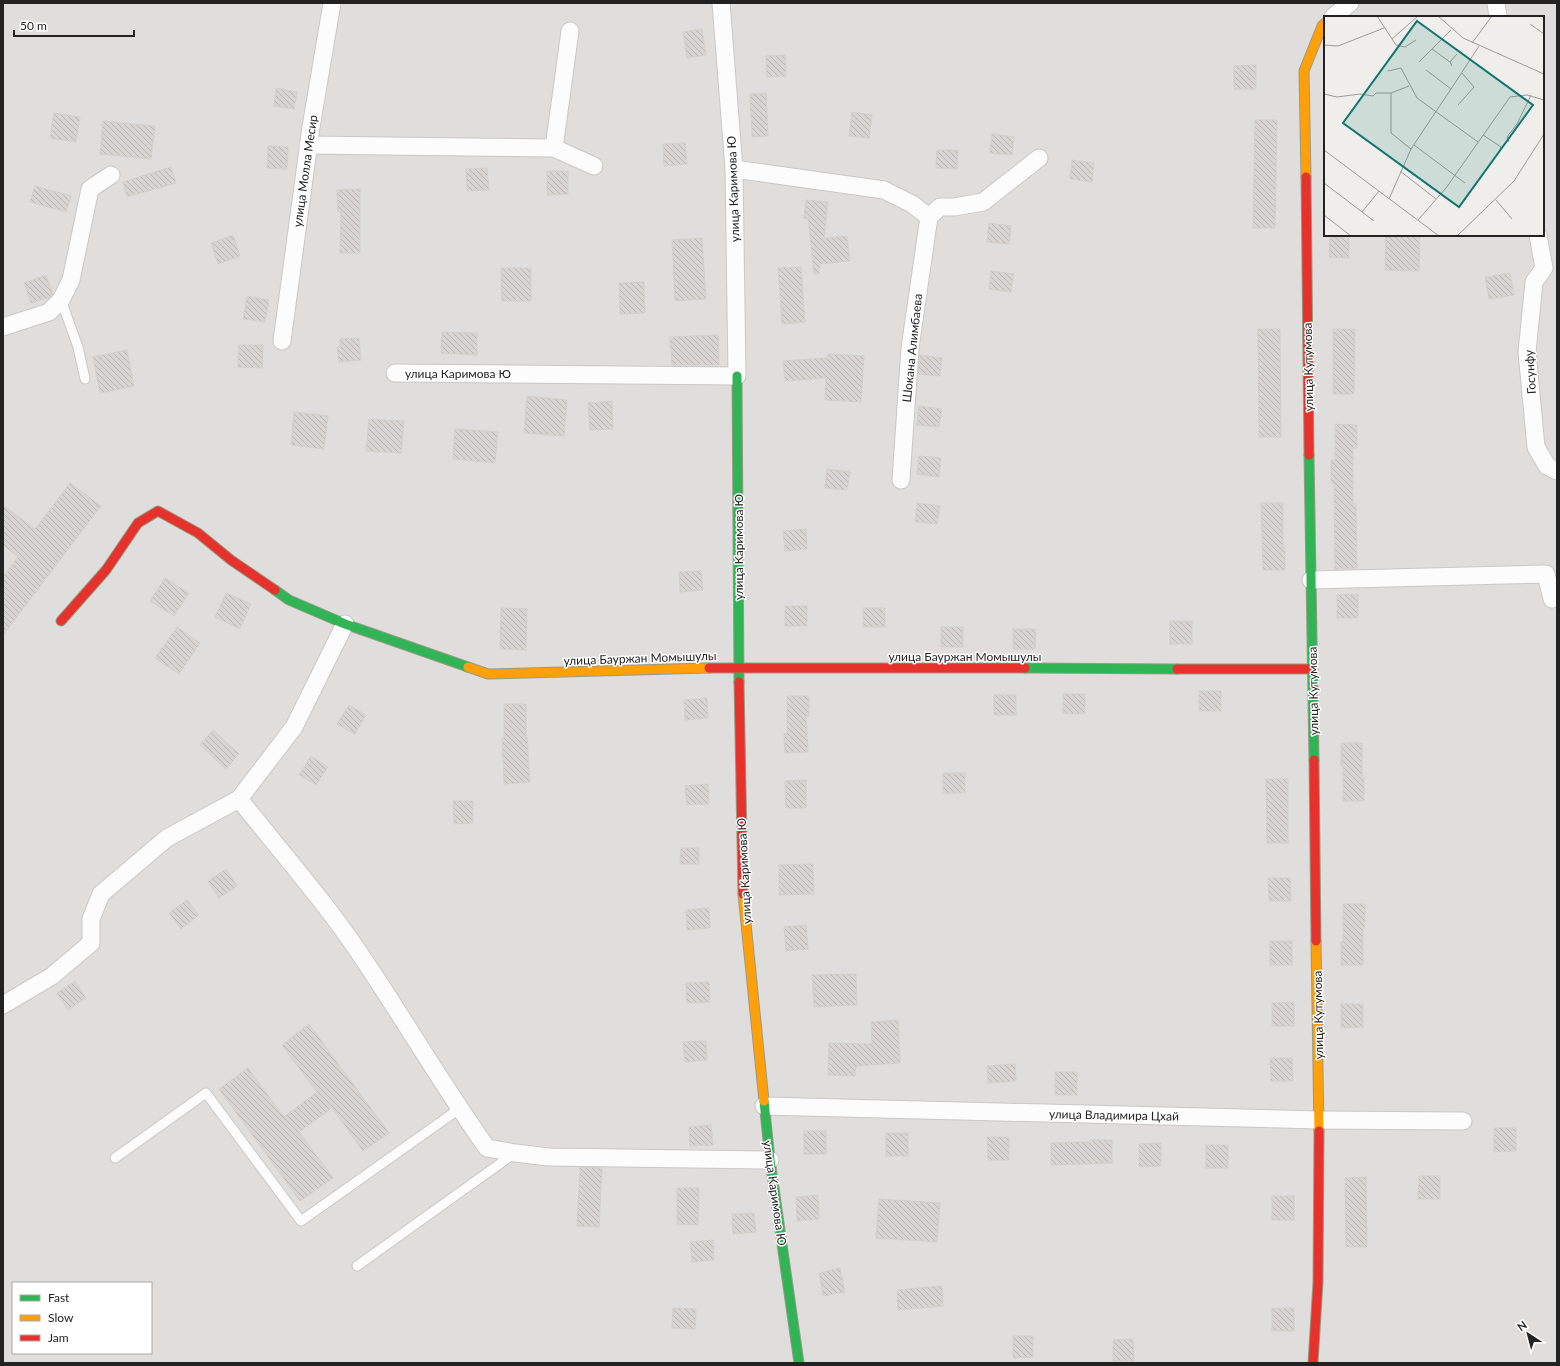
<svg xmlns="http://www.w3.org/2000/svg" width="1560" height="1366" font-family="Lato,sans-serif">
  <defs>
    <pattern id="building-back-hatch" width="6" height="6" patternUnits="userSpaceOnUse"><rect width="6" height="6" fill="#d7d4d2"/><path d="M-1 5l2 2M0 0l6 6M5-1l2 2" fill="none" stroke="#b8b6b4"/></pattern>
  </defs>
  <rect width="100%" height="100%" fill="#f0eeeb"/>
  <path fill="#dfdedc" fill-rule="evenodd" d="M3,3H1557V1363H3ZM1325,17H1543V235H1325ZM13,1283H151V1353H13Z"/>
  <g fill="url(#building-back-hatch)" stroke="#d3d0cc">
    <path d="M702,29L706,55L687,58L683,32Z"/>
    <path d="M785,55L786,76L767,77L766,56Z"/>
    <path d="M1256,65V89H1234V66Z"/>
    <path d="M276,88L297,92L294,109L274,106Z"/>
    <path d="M766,93L768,136L752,137L750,94Z"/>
    <path d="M852,112L872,115L869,138L849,136Z"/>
    <path d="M54,113L80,117L76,142L50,138Z"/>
    <path d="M1255,120H1277L1275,228H1253Z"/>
    <path d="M103,121L155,126L151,159L100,154Z"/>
    <path d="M992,134L1014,137L1012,155L990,153Z"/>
    <path d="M685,143L687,164L664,166L663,144Z"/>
    <path d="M268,146L288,147L287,169L267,168Z"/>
    <path d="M937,150H958L957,169L936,168Z"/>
    <path d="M1072,160L1094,163L1092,182L1070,179Z"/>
    <path d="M171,167L176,183L127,197L123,182Z"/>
    <path d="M487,168L489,190L467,191L466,169Z"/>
    <path d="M547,171H568V194L547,195Z"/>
    <path d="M35,186L71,196L66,212L30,202Z"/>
    <path d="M360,189V253H340L341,212H338L337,190Z"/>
    <path d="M806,200L828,202L824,238L847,236L850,261L820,264L819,274H814L808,219L804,218Z"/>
    <path d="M989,223L1011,226L1009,244L987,242Z"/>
    <path d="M233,235L240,256L218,264L211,243Z"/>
    <path d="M1386,235H1420L1419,271L1385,270Z"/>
    <path d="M1330,237H1349V258L1329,257Z"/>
    <path d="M702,238L706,299L675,301L672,240Z"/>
    <path d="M801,267L805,322L782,324L778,268Z"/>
    <path d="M501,268H531V301H502Z"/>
    <path d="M991,271L1014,274L1011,292L989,289Z"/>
    <path d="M1510,273L1514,295L1489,299L1485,277Z"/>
    <path d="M46,275L53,294L50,297L31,303L24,283Z"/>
    <path d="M644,282L645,313L620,314L619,283Z"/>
    <path d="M247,296L269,300L265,322L243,319Z"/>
    <path d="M1258,329H1280L1281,437H1259Z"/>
    <path d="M1333,329H1355L1354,394H1333Z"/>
    <path d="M442,332L477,333V355L441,353Z"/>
    <path d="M718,335L719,365H672L670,337Z"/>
    <path d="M359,338L361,360L339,362L337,347H340V339Z"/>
    <path d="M239,345H263L262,368L238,367Z"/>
    <path d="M127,350L134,386L100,393L93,357Z"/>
    <path d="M828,354L864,356L861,402L825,400L826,378L785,381L783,361L827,358Z"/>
    <path d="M920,355L942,358L940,376L918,374Z"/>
    <path d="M527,396L567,400L564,436L524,433Z"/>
    <path d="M612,401L613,429L590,430L588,403Z"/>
    <path d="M919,406L942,409L939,427L917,425Z"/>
    <path d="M294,412L328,416L324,449L291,445Z"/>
    <path d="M369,419L404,421L401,453L366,451Z"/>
    <path d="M1335,424L1357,425V448H1353V504H1356L1357,568L1335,569L1334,483H1331V460H1335Z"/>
    <path d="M455,429L498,432L495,463L453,459Z"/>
    <path d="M919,456L941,458L939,477L917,474Z"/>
    <path d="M827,469L850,472L847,490L825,488Z"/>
    <path d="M70,483L101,506L3,635V577L18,557L3,545V505L35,529Z"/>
    <path d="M917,503L940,506L937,524L915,522Z"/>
    <path d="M1261,503H1283V547H1285V570H1263Z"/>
    <path d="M806,529L807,549L785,551L783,531Z"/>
    <path d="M701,571L703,590L680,592L679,572Z"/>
    <path d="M165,578L189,593L174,616L150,601Z"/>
    <path d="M226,593L251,604L240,629L215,617Z"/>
    <path d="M1358,594V618H1337V595Z"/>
    <rect x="785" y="606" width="22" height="20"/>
    <path d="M501,608L527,609L526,650L500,649Z"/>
    <rect x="863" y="608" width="22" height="19"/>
    <rect x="1170" y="621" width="22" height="23"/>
    <path d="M177,627L200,643L179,674L155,658Z"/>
    <rect x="941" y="627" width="22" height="20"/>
    <path d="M1013,629H1036L1035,649H1013Z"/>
    <rect x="1199" y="691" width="22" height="20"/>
    <path d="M1063,694H1085V714L1063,713Z"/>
    <rect x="994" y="695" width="22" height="20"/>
    <path d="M787,696H809V716H806L808,752L785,753L784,734L787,733Z"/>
    <path d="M707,698L708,718L685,720L684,700Z"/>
    <path d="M504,704H526V737H527L530,782L504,784L502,738H504Z"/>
    <path d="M349,705L366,715L355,734L337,724Z"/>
    <path d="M213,730L239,754L226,769L200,745Z"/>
    <path d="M1341,743H1362V778H1364V801H1343V766H1341Z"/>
    <path d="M311,756L328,767L316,785L299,775Z"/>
    <rect x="943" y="773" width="22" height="20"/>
    <path d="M1266,779H1288V843H1267Z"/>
    <path d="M806,780V808H786L785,781Z"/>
    <path d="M708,784L709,804L687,805L685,786Z"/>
    <path d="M453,801H473V823L454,824Z"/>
    <path d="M681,848H699V864H680Z"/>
    <path d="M813,864L814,894L779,895V865Z"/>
    <path d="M226,869L237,886L219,898L208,881Z"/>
    <path d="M1268,878H1290L1291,901H1269Z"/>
    <path d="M187,900L199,915L181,929L169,913Z"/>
    <path d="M1343,904H1365V927H1363V965H1341V942H1343Z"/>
    <path d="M709,908L710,928L687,930L686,910Z"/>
    <path d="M806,925L808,949L786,951L784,927Z"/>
    <rect x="1270" y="941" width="22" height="24"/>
    <path d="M856,974L857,1005L814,1007L812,975Z"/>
    <path d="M75,981L86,998L68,1010L57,993Z"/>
    <path d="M709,982L710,1002L687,1003L686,983Z"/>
    <path d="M1294,1002V1026H1272V1003Z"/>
    <path d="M1341,1004H1363V1027L1341,1028Z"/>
    <path d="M898,1020L900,1063L856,1066L855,1076L828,1075L829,1043L872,1044L871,1022Z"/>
    <path d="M309,1024L389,1133L363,1151L332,1108L299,1132L333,1178L300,1201L219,1089L248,1068L284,1117L317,1092L282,1045Z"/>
    <path d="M706,1041L707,1060L685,1062L683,1042Z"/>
    <path d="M1270,1058H1292L1293,1081H1271Z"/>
    <path d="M1015,1064L1016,1081L988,1083L987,1066Z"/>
    <rect x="1055" y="1072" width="22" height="23"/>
    <path d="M711,1125L713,1145L690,1146L689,1127Z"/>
    <path d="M1494,1128H1516V1151L1494,1152Z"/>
    <rect x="804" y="1131" width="22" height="23"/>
    <rect x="886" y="1133" width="22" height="23"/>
    <path d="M987,1137H1009V1160H988Z"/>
    <path d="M1090,1140H1112V1163L1051,1165V1143L1090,1142Z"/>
    <path d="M1161,1143V1166L1139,1167V1144Z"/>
    <rect x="1206" y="1145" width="22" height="23"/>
    <path d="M580,1167L602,1168L599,1227L577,1226Z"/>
    <path d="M1419,1176H1440V1199H1418Z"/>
    <path d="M1366,1177L1367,1247H1346L1345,1178Z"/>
    <path d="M677,1188H699L698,1225L677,1224Z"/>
    <path d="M818,1195L819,1219L797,1221L796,1197Z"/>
    <rect x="1272" y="1196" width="22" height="24"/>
    <path d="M879,1199L940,1203L937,1242L876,1238Z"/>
    <path d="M754,1213L756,1232L733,1234L732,1214Z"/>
    <path d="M713,1240L714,1260L692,1262L690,1242Z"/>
    <path d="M840,1268L845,1292L823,1296L819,1273Z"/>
    <path d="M942,1286L943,1306L898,1310L897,1290Z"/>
    <path d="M673,1308L696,1309L695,1329L672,1328Z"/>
    <rect x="1272" y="1308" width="22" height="23"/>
    <path d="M1013,1336H1033V1357L1013,1358Z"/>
    <path d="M1133,1339L1134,1361H1113V1340Z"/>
  </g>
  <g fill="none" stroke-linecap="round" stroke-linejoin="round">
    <defs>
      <g id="lane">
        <path d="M61,300L78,347L85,379"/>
        <path d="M115,1158L206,1093L301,1221L459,1109"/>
        <path d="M357,1266L515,1153"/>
      </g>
      <g id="street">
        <path d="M1496,3L1498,17"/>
        <path d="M1333,17L1350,3"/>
        <path d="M570,31L554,148L594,166"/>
        <path d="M308,145L554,148"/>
        <path d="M734,169L884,190L912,204L929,217L910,348L901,480"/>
        <path d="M929,217L940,207H954L983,202L1039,158"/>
        <path d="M1538,235L1544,268L1534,282L1527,352L1536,447L1547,466L1557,471"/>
        <path d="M3,327L49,312L61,300L71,280L90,189L111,175"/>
        <path d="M282,341L311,127L332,3"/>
        <path d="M395,373L737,376L734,169L721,3"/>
        <path d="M1311,580L1546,574L1552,599"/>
        <path d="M239,799C282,853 328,905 366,963C407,1024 444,1088 487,1148L515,1153L549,1157L770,1160"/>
        <path d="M3,1005L52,976L91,943V919L101,894L167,838L239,799L294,727L345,624"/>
        <path d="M764,1106L1319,1120L1463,1121"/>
      </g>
      <g id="fast">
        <path d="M737,376L739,682"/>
        <path d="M1309,455L1314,760"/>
        <path d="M275,590L289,600L345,624L468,667"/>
        <path d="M1025,668L1177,669"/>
        <path d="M764,1101L770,1160L799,1363"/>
      </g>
      <g id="slow">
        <path d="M1306,177L1304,71L1322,26L1325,23"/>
        <path d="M468,667L488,674L709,668"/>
        <path d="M743,894L764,1101"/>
        <path d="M1316,941L1319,1131"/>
      </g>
      <g id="jam">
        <path d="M1306,177L1309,455"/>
        <path d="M61,621L106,570L138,523L158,511L198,533L231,560L275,590"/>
        <path d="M709,668H1025"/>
        <path d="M1177,669H1313"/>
        <path d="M739,682L743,894"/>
        <path d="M1314,760L1316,941"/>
        <path d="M1313,1363L1318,1282L1319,1131"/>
      </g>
    </defs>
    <use href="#lane" stroke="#c9c8c7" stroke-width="11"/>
    <use href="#street" stroke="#c9c8c7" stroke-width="19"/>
    <use href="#fast" stroke="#999a82" stroke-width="11"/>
    <use href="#slow" stroke="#999a82" stroke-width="11"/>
    <use href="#jam" stroke="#999a82" stroke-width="11"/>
    <use href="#lane" stroke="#fdfcfc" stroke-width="9"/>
    <use href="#street" stroke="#fdfcfc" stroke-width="17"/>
    <use href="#fast" stroke="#30b455" stroke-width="9"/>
    <use href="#slow" stroke="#ff9f0a" stroke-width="9"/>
    <use href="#jam" stroke="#e5322d" stroke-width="9"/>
  </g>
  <g text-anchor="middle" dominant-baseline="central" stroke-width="3" stroke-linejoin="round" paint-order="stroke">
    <g font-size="12" fill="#222" stroke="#fff">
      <text transform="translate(305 171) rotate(-82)">улица Молла Месир</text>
      <text transform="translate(733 189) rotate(-92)">улица Каримова Ю</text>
      <text transform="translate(912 348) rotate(-84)">Шокана Алимбаева</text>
      <text transform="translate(1308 367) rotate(-91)">улица Кутумова</text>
      <text transform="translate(1530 372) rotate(-94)">Госунфу</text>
      <text x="458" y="373">улица Каримова Ю</text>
      <text transform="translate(738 547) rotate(-90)">улица Каримова Ю</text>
      <text x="965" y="656">улица Бауржан Момышулы</text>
      <text transform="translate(640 658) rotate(-2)">улица Бауржан Момышулы</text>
      <text transform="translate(1313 691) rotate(-91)">улица Кутумова</text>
      <text transform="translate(744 871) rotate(-93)">улица Каримова Ю</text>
      <text transform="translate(1318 1015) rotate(-91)">улица Кутумова</text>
      <text transform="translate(1114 1115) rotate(1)">улица Владимира Цхай</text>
      <text transform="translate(775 1193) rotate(82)">улица Каримова Ю</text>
    </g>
  </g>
  <g transform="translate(1324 16)">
    <rect width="220" height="220" fill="#f0eeeb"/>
    <path fill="none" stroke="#9e9c9b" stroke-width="1" d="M53,0L72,29L81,31L92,24M114,0L139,22L220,58M206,8L220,18M68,23L94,0M148,27L168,0M0,29L14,30L60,12M108,33L126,46M95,46L127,14M128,50L126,46L133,38M102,54L127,73L155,30M64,55L77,52L93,82L154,126M67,77V117L87,133M0,78L13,81L36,78L49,80L52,77H67L85,70M134,89L150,71L138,57M159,119L177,131L176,133M185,126L183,121L193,108L207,79M90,129L141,167M0,134L115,220M76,155L112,183M0,167L50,205M65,183L87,133L127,73M172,184L188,203M38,196L55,175M0,199L27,220M94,204L122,172L186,81L203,79L220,84M133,220L190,165L220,118"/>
    <path fill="#0f766e" fill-opacity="0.15" stroke="#0f766e" stroke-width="2" d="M93,5L209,89L135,191L19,107Z"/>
    <rect width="220" height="220" fill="none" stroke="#222" stroke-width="2"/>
  </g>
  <rect width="1560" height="1366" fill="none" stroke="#222222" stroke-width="8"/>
  <rect x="12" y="1282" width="140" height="72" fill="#ffffff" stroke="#a7a7a7"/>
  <rect x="20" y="1295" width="20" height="6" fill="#30b455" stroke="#a7a7a7"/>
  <text x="48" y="1302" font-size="12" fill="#222222">Fast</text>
  <rect x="20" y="1315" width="20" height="6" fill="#ff9f0a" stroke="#a7a7a7"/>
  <text x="48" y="1322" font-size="12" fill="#222222">Slow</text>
  <rect x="20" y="1335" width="20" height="6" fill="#e5322d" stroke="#a7a7a7"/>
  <text x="48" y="1342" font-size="12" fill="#222222">Jam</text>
  <g transform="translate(1528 1334) rotate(324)" stroke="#ffffff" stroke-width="3" paint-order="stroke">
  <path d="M0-3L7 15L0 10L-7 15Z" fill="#222222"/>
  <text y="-6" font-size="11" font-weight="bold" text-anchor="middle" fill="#222222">N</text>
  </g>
  <path d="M14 30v6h120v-6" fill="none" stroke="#222222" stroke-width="2"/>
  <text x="20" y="30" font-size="12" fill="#222222" stroke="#ffffff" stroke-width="3" paint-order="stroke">50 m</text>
</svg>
